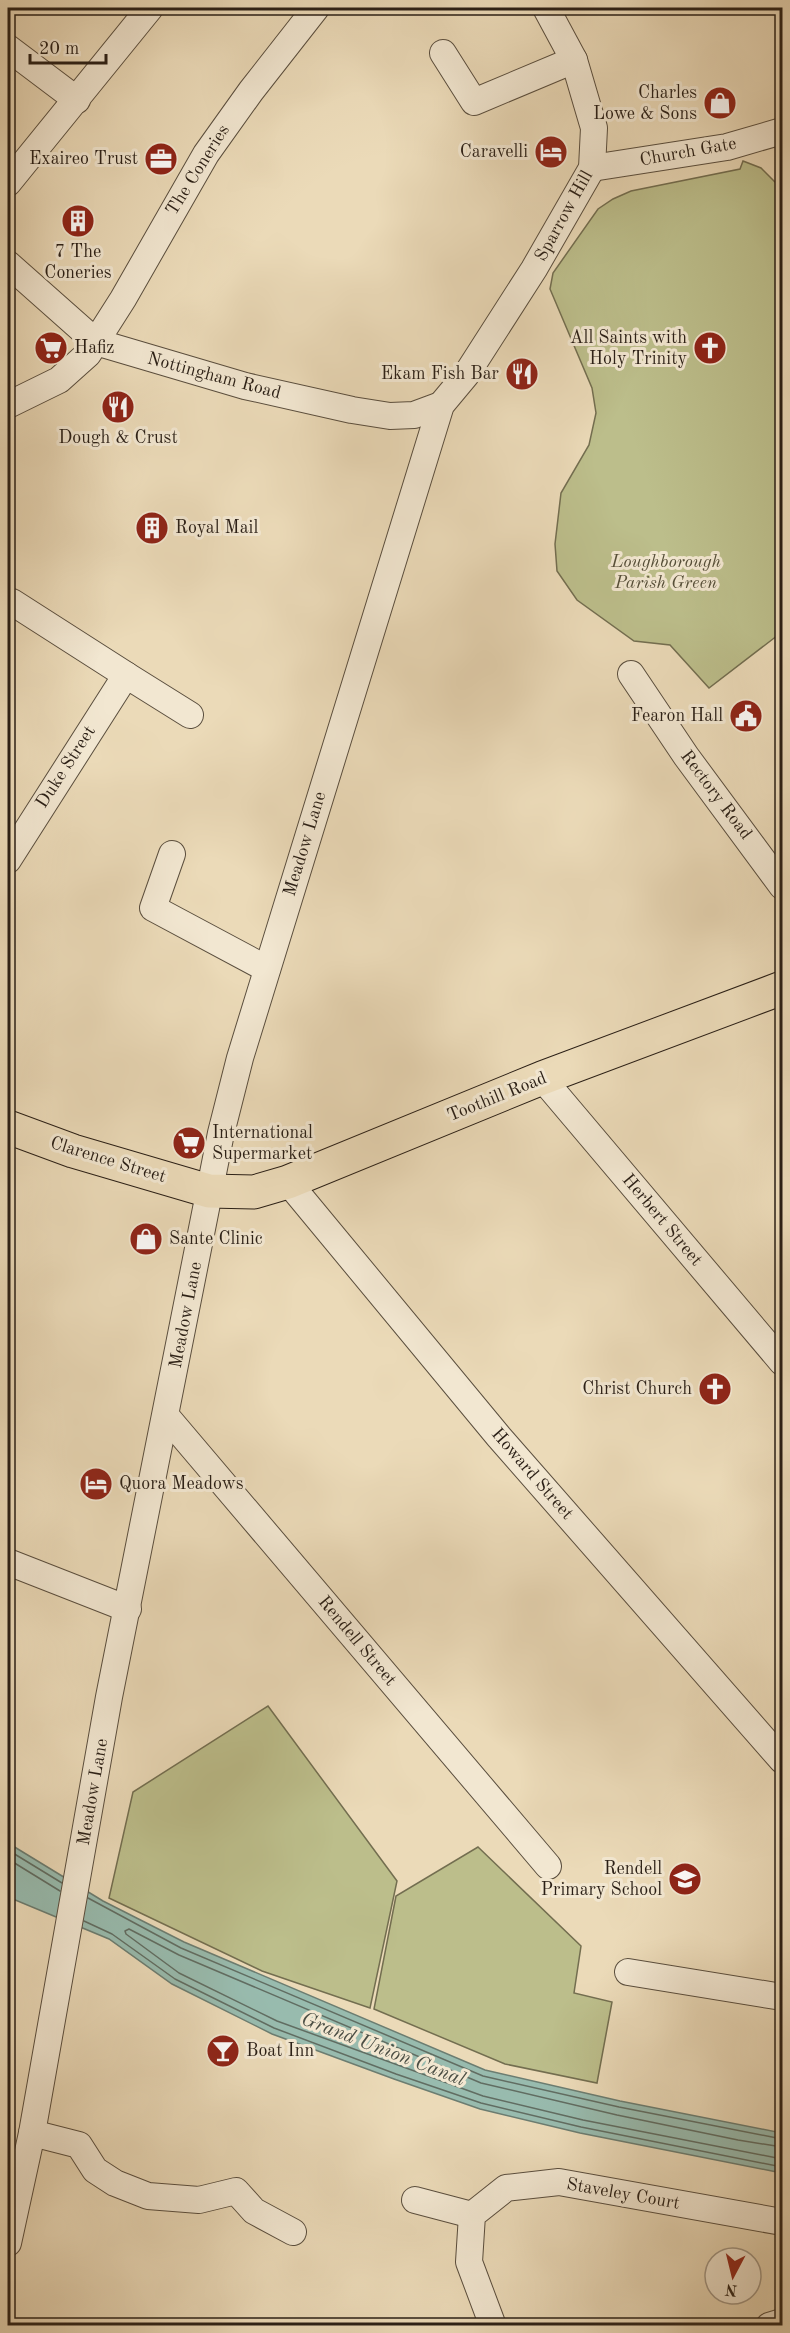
<svg xmlns="http://www.w3.org/2000/svg" width="790" height="2333" font-family="'Old Standard TT',serif">
  <rect width="100%" height="100%" fill="#ebdab8"/>
  <filter id="stains"><feTurbulence type="fractalNoise" baseFrequency=".00333" numOctaves="4"/><feColorMatrix values="0 0 0 0 .2 0 0 0 0 .09 0 0 0 0 .02 0 0 0 .5 -.17"/></filter>
  <radialGradient id="worn" r=".72"><stop offset=".6" stop-color="#630" stop-opacity="0"/><stop offset="1" stop-color="#630" stop-opacity=".3"/></radialGradient>
  <g fill="#bcbe8b" stroke="#736e50" stroke-width="1.5">
    <path d="M743,161L761,168L776,183L782,179V632L709,688L670,645L634,641L577,600L557,571L555,544L561,493L589,445L596,413L592,388L550,289L553,273L598,209L613,199L631,191L740,169Z"/>
    <path d="M268,1706L397,1881L370,2008L262,1971L109,1898L133,1792Z"/>
    <path d="M478,1847L581,1946L574,1993L612,2002L597,2083L505,2064L374,2009L396,1896Z"/>
  </g>
  <path fill="#98bbae" stroke="#6c7d71" stroke-width="1.5" d="M8,1843L103,1901L184,1942L485,2070L620,2101L782,2133V2173L580,2133L480,2109L394,2079L272,2034L172,1984L109,1939L8,1897Z"/>
  <g fill="none" stroke-linecap="round" stroke-linejoin="round">
    <g stroke="#616d62" stroke-width="1.5">
      <path d="M8,1850L62,1883"/>
      <path d="M8,1859L60,1891"/>
      <path d="M88,1898L181,1948L483,2076L619,2107L782,2139"/>
      <path d="M84,1921L112,1934L175,1979L274,2028L396,2074L481,2103L581,2127L782,2167"/>
      <path d="M782,2147L738,2140L617,2115L481,2083L179,1955L129,1929L125,1931L126,1934L179,1973L277,2021L483,2096L583,2120L782,2159"/>
    </g>
    <defs>
      <g id="minor">
        <path d="M8,48L77,100"/>
        <path d="M443,53L474,102L574,60"/>
        <path d="M592,168L727,147L782,131"/>
        <path d="M8,183L150,8"/>
        <path d="M8,264L96,342L245,386L352,410L390,416L414,415L441,405"/>
        <path d="M8,405L59,380L88,354L123,299L206,154L251,91L316,8"/>
        <path d="M12,602L126,675"/>
        <path d="M631,674L686,756L782,886"/>
        <path d="M172,854L153,908L267,969"/>
        <path d="M8,860L126,675L190,715"/>
        <path d="M542,1078L782,1362"/>
        <path d="M288,1182L499,1437L782,1760"/>
        <path d="M166,1416L548,1866"/>
        <path d="M8,1562L128,1609"/>
        <path d="M628,1972L782,1997"/>
        <path d="M32,2133L79,2145L95,2170L115,2183L148,2196L199,2200L236,2191L254,2211L293,2232"/>
        <path d="M415,2200L472,2215"/>
        <path d="M8,2243L32,2133L109,1697L221,1133L240,1058L441,405L466,375L534,269L592,168L594,128L574,60L546,8"/>
        <path d="M493,2326L469,2262L472,2215L506,2188L559,2182L782,2222"/>
        <path d="M769,2326L782,2322"/>
      </g>
      <path id="major" d="M8,1127L73,1151L209,1191L254,1192L288,1182L542,1078L782,988"/>
    </defs>
    <use href="#minor" stroke="#5a4e3e" stroke-width="28"/>
    <use href="#major" stroke="#2a1f16" stroke-width="35"/>
    <use href="#minor" stroke="#f2e7d1" stroke-width="26"/>
    <use href="#major" stroke="#ebdab8" stroke-width="33"/>
  </g>
  <defs>
    <symbol id="shop-disc" viewBox="-11 -11 22 22"><circle r="9.5" fill="#8f2418" stroke="#f2e7d1"/><path d="M-5-2.5h2.3a2.7 3.5 0 0 1 5.4 0H5L5.5 6h-11ZM-1.5-2.5h3a1.5 2.3 0 0 0-3 0Z" fill="#fff"/></symbol>
    <symbol id="hotel-disc" viewBox="-11 -11 22 22"><circle r="9.5" fill="#8f2418" stroke="#f2e7d1"/><path d="M-6-4.5h1.5V1H6V5H4.5V3h-9V5H-6ZM-4 0a1.8 1.8 0 1 1 3.6 0ZM.5 0V-2.5h3Q6-2.5 6 0Z" fill="#fff"/></symbol>
    <symbol id="office-disc" viewBox="-11 -11 22 22"><circle r="9.5" fill="#8f2418" stroke="#f2e7d1"/><path d="M-6-3h4V-5.5h4V-3h4V5H-6ZM-1-4.5V-3h2v-1.5ZM-6 0V1H6V0Z" fill="#fff"/></symbol>
    <symbol id="building-disc" viewBox="-11 -11 22 22"><circle r="9.5" fill="#8f2418" stroke="#f2e7d1"/><path d="M-4-6H4V6H1V3H-1V6H-4ZM-2.5-4.3h1.7v1.8h-1.7ZM.8-4.3h1.7v1.8H.8ZM-2.5-1h1.7V.8h-1.7ZM.8-1h1.7V.8H.8Z" fill="#fff"/></symbol>
    <symbol id="supermarket-disc" viewBox="-11 -11 22 22"><circle r="9.5" fill="#8f2418" stroke="#f2e7d1"/><path d="M-6-5.5h2.5l.6 2H6L4.5 2H-2.5L-4.4-4H-6ZM-1.5 3.2a1.3 1.3 0 1 0 .1 0ZM3 3.2a1.3 1.3 0 1 0 .1 0Z" fill="#fff"/></symbol>
    <symbol id="church-disc" viewBox="-11 -11 22 22"><circle r="9.5" fill="#8f2418" stroke="#f2e7d1"/><path d="M-1.2-6h2.4v3.5h3.3v2.4h-3.3V6h-2.4V-.1h-3.3v-2.4h3.3Z" fill="#fff"/></symbol>
    <symbol id="restaurant-disc" viewBox="-11 -11 22 22"><circle r="9.5" fill="#8f2418" stroke="#f2e7d1"/><path d="M-5-6h1v4h1v-4h1v4h1v-4h1v5L-1.5 .5V6h-2V.5L-5-1ZM5-6V6H3V1.5H1.5Q1.5-4 5-6Z" fill="#fff"/></symbol>
    <symbol id="civic-disc" viewBox="-11 -11 22 22"><circle r="9.5" fill="#8f2418" stroke="#f2e7d1"/><path d="M-.6-6.5H3V-4.5H.6V-3L4-1V1h2V6H-6V1h2V-1L-.6-3ZM-1.2 2.5V6h2.4V2.5Z" fill="#fff"/></symbol>
    <symbol id="school-disc" viewBox="-11 -11 22 22"><circle r="9.5" fill="#8f2418" stroke="#f2e7d1"/><path d="M0-5L7-2L0 1L-7-2ZM-4 1L0 2.5L4 1V4Q0 6-4 4Z" fill="#fff"/></symbol>
    <symbol id="bar-disc" viewBox="-11 -11 22 22"><circle r="9.5" fill="#8f2418" stroke="#f2e7d1"/><path d="M-6-5H6L.8 .8V4.5H3.5V6h-7V4.5H-.8V.8Z" fill="#fff"/></symbol>
  </defs>
  <g fill-rule="evenodd">
    <use href="#shop-disc" x="701" y="84" width="38" height="38"/>
    <use href="#hotel-disc" x="532" y="133" width="38" height="38"/>
    <use href="#office-disc" x="142" y="140" width="38" height="38"/>
    <use href="#building-disc" x="59" y="202" width="38" height="38"/>
    <use href="#supermarket-disc" x="32" y="329" width="38" height="38"/>
    <use href="#church-disc" x="691" y="329" width="38" height="38"/>
    <use href="#restaurant-disc" x="503" y="355" width="38" height="38"/>
    <use href="#restaurant-disc" x="99" y="388" width="38" height="38"/>
    <use href="#building-disc" x="133" y="509" width="38" height="38"/>
    <use href="#civic-disc" x="727" y="697" width="38" height="38"/>
    <use href="#supermarket-disc" x="170" y="1124" width="38" height="38"/>
    <use href="#shop-disc" x="127" y="1220" width="38" height="38"/>
    <use href="#church-disc" x="696" y="1370" width="38" height="38"/>
    <use href="#hotel-disc" x="77" y="1465" width="38" height="38"/>
    <use href="#school-disc" x="666" y="1860" width="38" height="38"/>
    <use href="#bar-disc" x="204" y="2032" width="38" height="38"/>
  </g>
  <g text-anchor="middle" dominant-baseline="central" stroke-width="6" stroke-linejoin="round" paint-order="stroke">
    <g font-size="18" fill="#2a1f16" stroke="#f2e7d1" text-anchor="end">
      <text x="697" y="93">Charles<tspan x="697" dy="21">Lowe &amp; Sons</tspan></text>
      <text x="528" y="152">Caravelli</text>
      <text x="138" y="159">Exaireo Trust</text>
      <text x="78" y="252" text-anchor="middle">7 The<tspan x="78" dy="21">Coneries</tspan></text>
      <text x="687" y="338">All Saints with<tspan x="687" dy="21">Holy Trinity</tspan></text>
      <text x="74" y="348" text-anchor="start">Hafiz</text>
      <text x="499" y="374">Ekam Fish Bar</text>
      <text x="118" y="438" text-anchor="middle">Dough &amp; Crust</text>
      <text x="175" y="528" text-anchor="start">Royal Mail</text>
      <text x="723" y="716">Fearon Hall</text>
      <text x="212" y="1133" text-anchor="start">International<tspan x="212" dy="21">Supermarket</tspan></text>
      <text x="169" y="1239" text-anchor="start">Sante Clinic</text>
      <text x="692" y="1389">Christ Church</text>
      <text x="119" y="1484" text-anchor="start">Quora Meadows</text>
      <text x="662" y="1869">Rendell<tspan x="662" dy="21">Primary School</tspan></text>
      <text x="246" y="2051" text-anchor="start">Boat Inn</text>
    </g>
    <g font-size="18" fill="#2a1f16" stroke="#f2e7d1">
      <text transform="translate(688 152) rotate(-10)">Church Gate</text>
      <text transform="translate(198 170) rotate(-58)">The Coneries</text>
      <text transform="translate(564 216) rotate(-61)">Sparrow Hill</text>
      <text transform="translate(214 376) rotate(15)">Nottingham Road</text>
      <text transform="translate(66 767) rotate(-57)">Duke Street</text>
      <text transform="translate(716 795) rotate(53)">Rectory Road</text>
      <text transform="translate(305 844) rotate(-73)">Meadow Lane</text>
      <text transform="translate(497 1097) rotate(-22)">Toothill Road</text>
      <text transform="translate(108 1160) rotate(17)">Clarence Street</text>
      <text transform="translate(662 1220) rotate(50)">Herbert Street</text>
      <text transform="translate(186 1315) rotate(-79)">Meadow Lane</text>
      <text transform="translate(532 1474) rotate(49)">Howard Street</text>
      <text transform="translate(357 1641) rotate(50)">Rendell Street</text>
      <text transform="translate(93 1792) rotate(-80)">Meadow Lane</text>
      <text transform="translate(623 2194) rotate(10)">Staveley Court</text>
    </g>
    <g font-size="18" font-style="italic" fill="#564f39" stroke="#f2e7d1">
      <text x="666" y="562">Loughborough<tspan x="666" dy="21">Parish Green</tspan></text>
    </g>
    <g font-size="20" font-style="italic" fill="#4b4e44" stroke="#f2e7d1">
      <text transform="translate(383 2050) rotate(21)">Grand Union Canal</text>
    </g>
  </g>
  <rect width="790" height="2333" fill="none" stroke="#ebdab8" stroke-width="30"/>
  <rect x="9" y="9" width="772" height="2315" fill="none" stroke="#2a1f16" stroke-width="3"/>
  <rect x="15" y="15" width="760" height="2303" fill="none" stroke="#2a1f16" stroke-width="1.5"/>
  <g transform="translate(733 2276) rotate(187)"><circle r="28" fill="#f2e7d1" stroke="#a29786" stroke-width="1.5"/>
  <path d="M0-4.5L10 22L0 15L-10 22Z" fill="#8f2418"/>
  <text y="-9" font-size="16" font-weight="bold" text-anchor="middle" fill="#2a1f16">N</text>
  </g>
  <path d="M30 54v9h76v-9" fill="none" stroke="#2a1f16" stroke-width="3"/>
  <text x="39" y="54" font-size="18" fill="#2a1f16" stroke="#f2e7d1" stroke-width="4.5" paint-order="stroke">20 m</text>
  <rect width="100%" height="100%" filter="url(#stains)"/>
  <rect width="100%" height="100%" fill="url(#worn)"/>
</svg>
